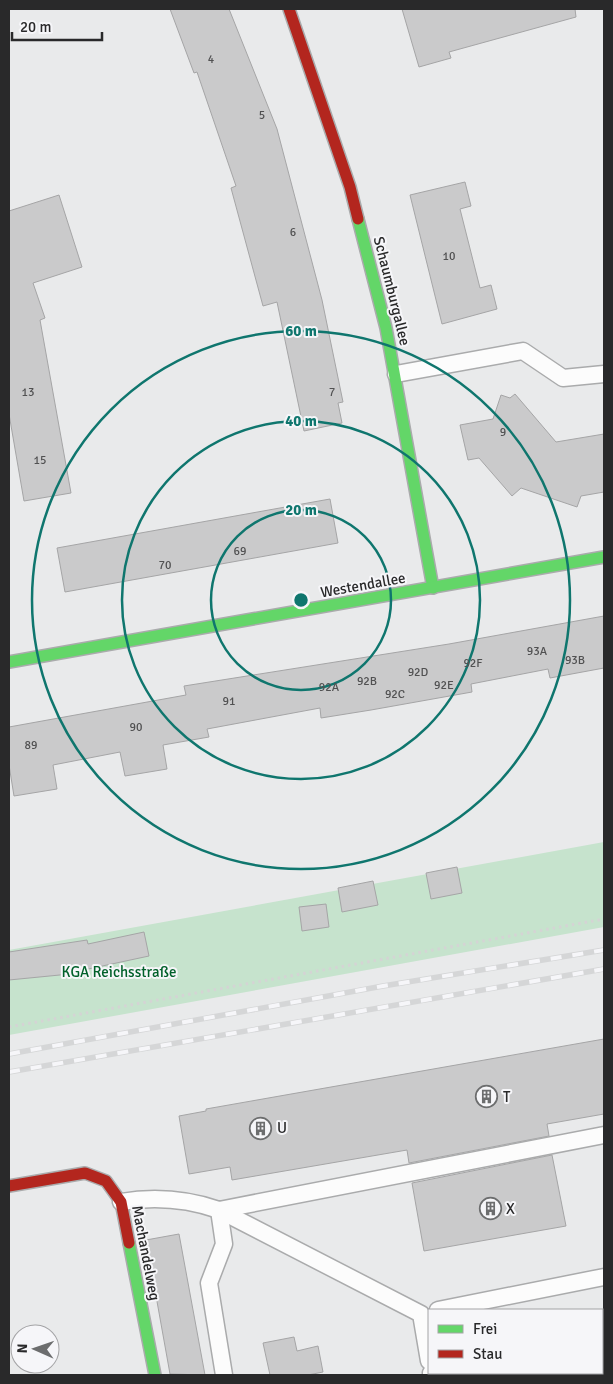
<svg xmlns="http://www.w3.org/2000/svg" width="613" height="1384" font-family="Signika,sans-serif">
  <rect width="100%" height="100%" fill="#e9eaeb"/>
  <path fill="#c6e3cd" d="M604,842V927L9,1035V950Z"/>
  <g fill="#cacacb" stroke="#a5a5a6">
    <path d="M170,9H229L277,129L322,300L343,402L338,403L342,423L304,431L277,302L263,306L231,188L236,186L197,72L194,73Z"/>
    <path d="M402,9H575L576,17L449,52L451,58L419,67Z"/>
    <path d="M465,182L471,206L460,209L480,288L491,285L497,309L442,324L410,195Z"/>
    <path d="M59,195L82,267L33,283L45,318L40,320L71,493L24,501L9,414V211Z"/>
    <path d="M515,394L556,442L604,434V492L581,496L577,507L521,488L512,496L479,458L468,460L460,425L493,419L501,395L510,398Z"/>
    <path d="M330,499L338,543L65,592L57,548Z"/>
    <path d="M604,616V668L550,678L548,669L471,684L472,692L371,710L321,718L320,708L207,729L209,737L163,745L167,769L125,776L120,752L53,765L57,789L14,796L9,765V727L186,695L184,686L449,644Z"/>
    <path d="M457,867L462,893L431,899L426,873Z"/>
    <path d="M373,881L378,905L342,912L338,888Z"/>
    <path d="M326,904L329,927L302,931L299,907Z"/>
    <path d="M144,932L149,956L79,971L80,973L9,980V952L87,940L88,944Z"/>
    <path d="M604,1039V1114L547,1124L549,1136L409,1163L407,1150L232,1180L230,1167L189,1174L179,1116L206,1111V1109Z"/>
    <path d="M552,1155L566,1226L424,1251L412,1183Z"/>
    <path d="M179,1234L205,1375L170,1374L146,1240Z"/>
    <path d="M294,1337L297,1351L318,1346L323,1372L308,1375H270L263,1343Z"/>
  </g>
  <g fill="none" stroke-linecap="round" stroke-linejoin="round">
    <defs>
      <g id="lane">
        <path d="M396,374L523,351L563,378L604,374"/>
        <path d="M121,1202C156,1196 187,1199 219,1210L604,1135"/>
        <path d="M219,1210L421,1314L429,1361"/>
        <path d="M219,1210L224,1244L209,1283L224,1375"/>
        <path d="M438,1310L604,1277"/>
        <path d="M431,1373L432,1375"/>
      </g>
      <g id="fast">
        <path d="M358,219L386,328L433,588"/>
        <path d="M9,662L604,557"/>
        <path d="M129,1243L155,1375"/>
      </g>
      <g id="jam">
        <path d="M289,9L350,187L358,219"/>
        <path d="M9,1186L85,1173L106,1181L121,1202L129,1243"/>
      </g>
    </defs>
    <use href="#lane" stroke="#aaabac" stroke-width="19"/>
    <use href="#fast" stroke="#aaabac" stroke-width="14"/>
    <use href="#jam" stroke="#aaabac" stroke-width="14"/>
    <path stroke="#d4d4d4" stroke-width="3" stroke-dasharray="2.5 4" stroke-linecap="butt" d="M9,1027L604,919"/>
    <use href="#lane" stroke="#fcfcfc" stroke-width="16"/>
    <use href="#fast" stroke="#63d668" stroke-width="11"/>
    <use href="#jam" stroke="#b3261e" stroke-width="11"/>
    <defs>
      <g id="rail">
        <path d="M9,1054L383,986L604,950"/>
        <path d="M9,1072L604,969"/>
      </g>
    </defs>
    <use href="#rail" stroke="#d5d6d7" stroke-width="5.5"/>
    <use href="#rail" stroke="#f6f6f9" stroke-width="4" stroke-dasharray="11" stroke-linecap="butt"/>
  </g>
  <g fill="none" stroke="#0f766e" stroke-width="2.5">
    <circle cx="301" cy="600" r="90"/>
    <circle cx="301" cy="600" r="179"/>
    <circle cx="301" cy="600" r="269"/>
  </g>
  <defs>
    <symbol id="building-ring" viewBox="-11 -11 22 22"><circle r="9.5" fill="#f6f6f9" stroke="#6c6d6e" stroke-width="1.5"/><path d="M-4-6H4V6H1V3H-1V6H-4ZM-2.5-4.3h1.7v1.8h-1.7ZM.8-4.3h1.7v1.8H.8ZM-2.5-1h1.7V.8h-1.7ZM.8-1h1.7V.8H.8Z" fill="#6c6d6e"/></symbol>
  </defs>
  <g fill-rule="evenodd">
    <use href="#building-ring" x="474" y="1084" width="25" height="25"/>
    <use href="#building-ring" x="248" y="1116" width="25" height="25"/>
    <use href="#building-ring" x="478" y="1196" width="25" height="25"/>
  </g>
  <g text-anchor="middle" dominant-baseline="central" stroke-width="4" stroke-linejoin="round" paint-order="stroke">
    <g font-size="12" fill="#515152">
      <text x="211" y="59">4</text>
      <text x="262" y="115">5</text>
      <text x="293" y="232">6</text>
      <text x="449" y="256">10</text>
      <text x="28" y="392">13</text>
      <text x="332" y="392">7</text>
      <text x="503" y="432">9</text>
      <text x="40" y="460">15</text>
      <text x="240" y="551">69</text>
      <text x="165" y="565">70</text>
      <text x="537" y="651">93A</text>
      <text x="575" y="660">93B</text>
      <text x="473" y="663">92F</text>
      <text x="418" y="672">92D</text>
      <text x="367" y="681">92B</text>
      <text x="444" y="685">92E</text>
      <text x="329" y="687">92A</text>
      <text x="395" y="694">92C</text>
      <text x="229" y="701">91</text>
      <text x="136" y="727">90</text>
      <text x="31" y="745">89</text>
    </g>
    <g font-size="15" fill="#29292a" stroke="#f6f6f9">
      <text transform="translate(392 291) rotate(76)">Schaumburgallee</text>
      <text transform="translate(363 585) rotate(-10)">Westendallee</text>
      <text transform="translate(146 1253) rotate(79)">Machandelweg</text>
    </g>
    <g font-size="15" fill="#00602a" stroke="#f6f6f9">
      <text x="119" y="972">KGA Reichsstraße</text>
    </g>
    <g font-size="15" fill="#29292a" stroke="#f6f6f9" text-anchor="start">
      <text x="503" y="1097">T</text>
      <text x="277" y="1128">U</text>
      <text x="506" y="1209">X</text>
    </g>
  </g>
  <circle cx="301" cy="600" r="8" fill="#0f766e" stroke="#f6f6f9" stroke-width="2.5"/>
  <g font-size="15" text-anchor="middle" font-weight="bold" fill="#0f766e" stroke="#f6f6f9" stroke-width="4" stroke-linejoin="round" paint-order="stroke">
    <text x="301" y="336">60 m</text>
    <text x="301" y="426">40 m</text>
    <text x="301" y="515">20 m</text>
  </g>
  <rect width="613" height="1384" fill="none" stroke="#29292a" stroke-width="20"/>
  <rect x="428" y="1309" width="175" height="65" fill="#f6f6f9" stroke="#a4a4a6"/>
  <rect x="438" y="1325" width="25" height="8" fill="#63d668" stroke="#a4a4a6"/>
  <text x="473" y="1334" font-size="15" fill="#29292a">Frei</text>
  <rect x="438" y="1350" width="25" height="8" fill="#b3261e" stroke="#a4a4a6"/>
  <text x="473" y="1359" font-size="15" fill="#29292a">Stau</text>
  <g transform="translate(35 1349) rotate(272)"><circle r="24" fill="#f6f6f9" stroke="#a4a4a6"/>
  <path d="M0-4L9 19L0 12L-9 19Z" fill="#6c6d6e"/>
  <text y="-8" font-size="14" font-weight="bold" text-anchor="middle" fill="#29292a">N</text>
  </g>
  <path d="M12 32v8h90v-8" fill="none" stroke="#29292a" stroke-width="2.5"/>
  <text x="20" y="32" font-size="15" fill="#29292a" stroke="#f6f6f9" stroke-width="4" paint-order="stroke">20 m</text>
</svg>
